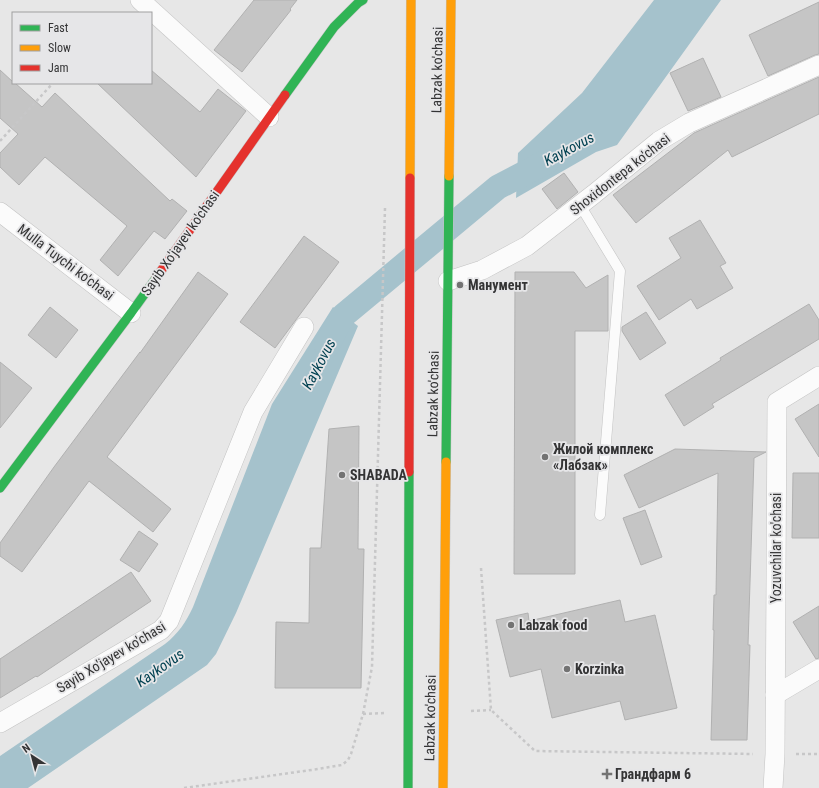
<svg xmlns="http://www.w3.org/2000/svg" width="819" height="788" font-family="'Roboto Condensed',sans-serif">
  <rect width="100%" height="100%" fill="#e7e7e7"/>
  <g fill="#a5c2cc">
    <path d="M654,0H721L617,145L596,152L516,198L518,153L582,93Z"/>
    <path d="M333,307L358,326L236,613L216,654L207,665L28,788H0V756L165,644C178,634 186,622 193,607L272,404Z"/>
  </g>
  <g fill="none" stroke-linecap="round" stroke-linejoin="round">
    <path stroke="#a5c2cc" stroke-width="25" d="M327,346L338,324L344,315L498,187L546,162"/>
  </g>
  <g fill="#c5c5c5" stroke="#b1b1b1">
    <path d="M254,0H297L290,9L291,10L242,72L214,50Z"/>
    <path d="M819,2V54L815,55L768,76L749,35Z"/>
    <path d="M703,58L721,97L688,111L670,73Z"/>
    <path d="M0,70L13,82V83H15L42,107L55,93L170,201L172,199L187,211L165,239L154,231L118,276L100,260L127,226L45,157L19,185L0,167V153L18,134L0,118Z"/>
    <path d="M151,70L200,112L218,89L246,111L196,177L97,83H151Z"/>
    <path d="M819,77V114L732,157L728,150L636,223L613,195L694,133Z"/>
    <path d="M564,173L578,192L557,209L542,189Z"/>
    <path d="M700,220L726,263L720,266L733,288L697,309L691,299L659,320L637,286L681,258L669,238Z"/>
    <path d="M304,236L339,262L275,348L240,322Z"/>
    <path d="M198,272L228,294L107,457L171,509L153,532L89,481L22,572L0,556V543L54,467L140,352V353Z"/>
    <path d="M515,272H574L586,288L608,275V331H575V574H514Z"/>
    <path d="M809,304L819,320V339L712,404L714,407L684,426L665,395L721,360L720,358Z"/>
    <path d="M50,307L78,330L56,358L28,335Z"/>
    <path d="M646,312L666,343L640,360L622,331V327Z"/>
    <path d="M0,362L32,388L0,428Z"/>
    <path d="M819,404V457L795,419Z"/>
    <path d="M359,426L358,549H364L361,688H275L276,622L309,623L310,548H321L329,429Z"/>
    <path d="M675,449L766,452L754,458L748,645H750L747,740H711L714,630H713L714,595H716L718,473L639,508L624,475Z"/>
    <path d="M793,473H819V538H792Z"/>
    <path d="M645,510L662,557L641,565L623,518Z"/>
    <path d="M139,531L158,544L139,572L120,560Z"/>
    <path d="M131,572L151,601L37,677L36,676L0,698V659Z"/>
    <path d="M620,600L625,622L655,615L677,708L625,720L620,701L552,718L541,669L510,677L496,620L528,613L529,621Z"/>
    <path d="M819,606V658L816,659L793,622Z"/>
  </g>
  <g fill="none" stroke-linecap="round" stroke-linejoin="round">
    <defs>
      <path id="lane" d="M580,205L620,271L600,515"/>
      <g id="street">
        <path d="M140,0L269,117"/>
        <path d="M0,212L131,313"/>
        <path d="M448,281L482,270L527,246L594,194L659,141L689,123L819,65"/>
        <path d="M775,695L819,669"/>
        <path d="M0,723L161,630L169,621L253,412L304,327"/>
        <path d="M773,788L775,754L777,402L819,376"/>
      </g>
      <g id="fast">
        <path d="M285,95L334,27L358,3L363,0"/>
        <path d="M446,462L449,176"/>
        <path d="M0,488L131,313L156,278"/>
        <path d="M408,788L409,472"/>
      </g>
      <g id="slow">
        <path d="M449,176L451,0"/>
        <path d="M410,178L411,0"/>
        <path d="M443,788L446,462"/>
      </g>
      <g id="jam">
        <path d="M156,278L285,95"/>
        <path d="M409,472L410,178"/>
      </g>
    </defs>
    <use href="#lane" stroke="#c3c3c3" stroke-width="11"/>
    <use href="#street" stroke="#c3c3c3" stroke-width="20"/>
    <use href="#fast" stroke="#c3c3c3" stroke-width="10"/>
    <use href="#slow" stroke="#c3c3c3" stroke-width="10"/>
    <use href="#jam" stroke="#c3c3c3" stroke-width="10"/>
    <g stroke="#c7c7c8" stroke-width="2.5" stroke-dasharray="3 3" stroke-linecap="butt">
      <path d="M0,141L53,83"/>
      <path d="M481,568L491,710L535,751L753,754"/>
      <path d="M471,711L491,710"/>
      <path d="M363,714L386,713"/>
      <path d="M796,754H819"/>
      <path d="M184,788L318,769L342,765L348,760L351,754L363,714L372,667L385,208"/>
    </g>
    <use href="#lane" stroke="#fbfbfb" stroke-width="10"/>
    <use href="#street" stroke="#fbfbfb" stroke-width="19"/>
    <use href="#fast" stroke="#30b455" stroke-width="9"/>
    <use href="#slow" stroke="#ff9f0a" stroke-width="9"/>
    <use href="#jam" stroke="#e5322d" stroke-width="9"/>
  </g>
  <g fill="#737373" stroke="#e6e6e8" stroke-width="1.5">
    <circle cx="460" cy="285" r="4"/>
    <circle cx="545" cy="457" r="4"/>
    <circle cx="342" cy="475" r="4"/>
    <circle cx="511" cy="625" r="4"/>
    <circle cx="567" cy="669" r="4"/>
    <path d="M605 768h4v4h4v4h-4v4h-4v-4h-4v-4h4z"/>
  </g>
  <g text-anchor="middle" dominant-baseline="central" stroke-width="3.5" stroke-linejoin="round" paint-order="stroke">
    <g font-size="14" fill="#343435" stroke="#e6e6e8">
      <text transform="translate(437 70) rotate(-89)">Labzak ko'chasi</text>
      <text transform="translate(620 174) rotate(-38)">Shoxidontepa ko'chasi</text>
      <text transform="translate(180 243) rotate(-55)">Sayib Xo'jayev ko'chasi</text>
      <text transform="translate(66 262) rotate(37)">Mulla Tuychi ko'chasi</text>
      <text transform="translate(433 394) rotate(-89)">Labzak ko'chasi</text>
      <text transform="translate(776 548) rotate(-90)">Yozuvchilar ko'chasi</text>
      <text transform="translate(111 657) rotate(-31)">Sayib Xo'jayev ko'chasi</text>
      <text transform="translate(430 718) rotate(-89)">Labzak ko'chasi</text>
    </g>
    <g font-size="14" font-weight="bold" fill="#343435" stroke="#e6e6e8" text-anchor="start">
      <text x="468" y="285">Манумент</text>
      <text x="553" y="449">Жилой комплекс<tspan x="553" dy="16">«Лабзак»</tspan></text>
      <text x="350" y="475">SHABADA</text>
      <text x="519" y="625">Labzak food</text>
      <text x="575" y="669">Korzinka</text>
      <text x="615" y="774">Грандфарм 6</text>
    </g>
    <g font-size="15" font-style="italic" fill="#024151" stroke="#e6e6e8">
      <text transform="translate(569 149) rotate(-28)">Kaykovus</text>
      <text transform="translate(319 364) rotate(-62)">Kaykovus</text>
      <text transform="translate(160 668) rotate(-35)">Kaykovus</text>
    </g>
  </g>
  <rect x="12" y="12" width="140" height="72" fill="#e6e6e8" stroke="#9f9fa0"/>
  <rect x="20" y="25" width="20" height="6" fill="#30b455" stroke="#9f9fa0"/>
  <text x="48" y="32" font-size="12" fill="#343435">Fast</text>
  <rect x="20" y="45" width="20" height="6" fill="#ff9f0a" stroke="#9f9fa0"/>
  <text x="48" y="52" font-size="12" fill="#343435">Slow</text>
  <rect x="20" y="65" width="20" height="6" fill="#e5322d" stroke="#9f9fa0"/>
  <text x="48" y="72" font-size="12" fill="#343435">Jam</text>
  <g transform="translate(32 756) rotate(324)" stroke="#e6e6e8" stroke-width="3" paint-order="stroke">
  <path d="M0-3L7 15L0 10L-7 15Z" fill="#343435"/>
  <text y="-6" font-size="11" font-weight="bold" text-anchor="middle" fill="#343435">N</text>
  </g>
</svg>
